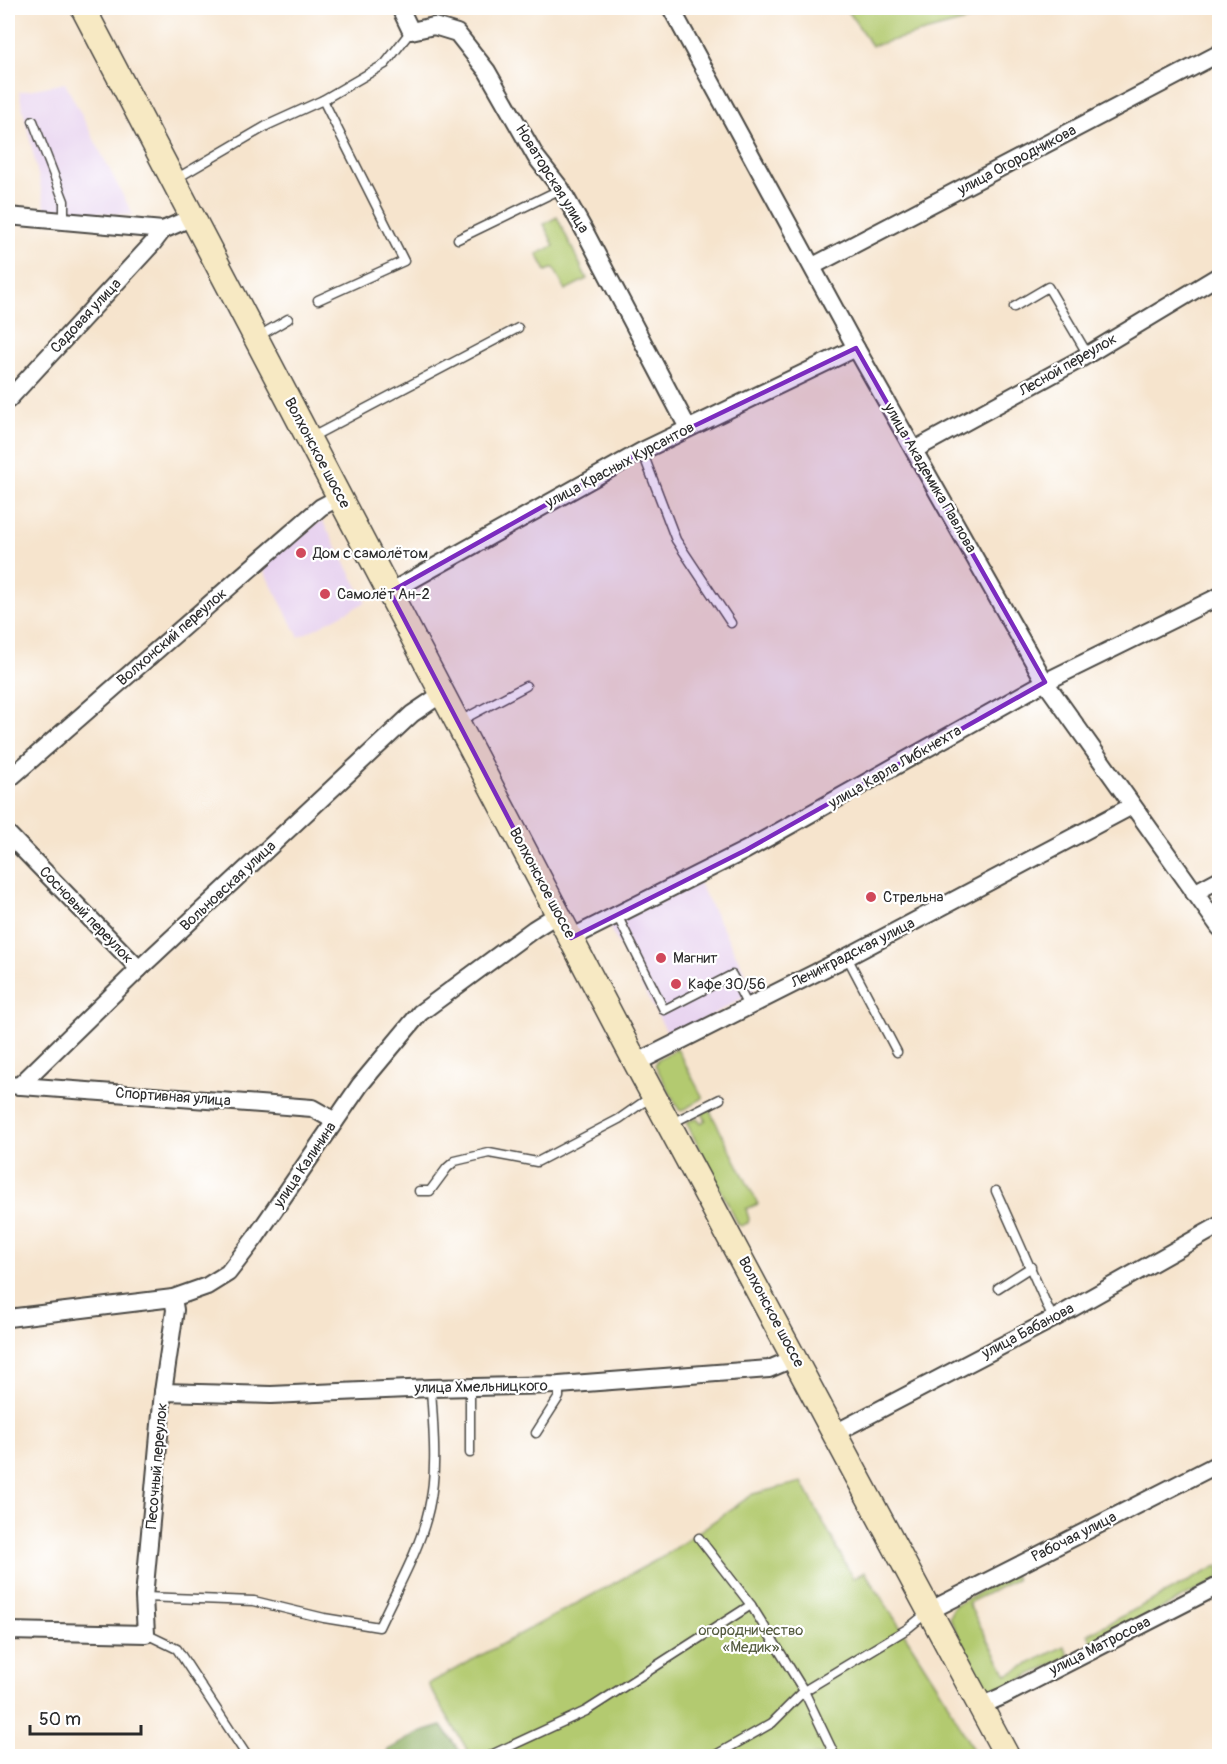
<svg xmlns="http://www.w3.org/2000/svg" width="1227" height="1764" font-family="Pangolin,sans-serif">
  <rect width="100%" height="100%" fill="#fff"/>
  <filter id="ink" filterUnits="userSpaceOnUse"><feTurbulence type="fractalNoise" baseFrequency=".0167" numOctaves="2"/><feDisplacementMap in="SourceGraphic" scale="12" xChannelSelector="R" yChannelSelector="G"/><feConvolveMatrix kernelMatrix="1 2 1 2 8 2 1 2 1" color-interpolation-filters="sRGB"/></filter>
  <filter id="wash" filterUnits="userSpaceOnUse"><feTurbulence type="fractalNoise" baseFrequency=".008" numOctaves="4" result="noise"/><feDisplacementMap in="SourceGraphic" scale="24" xChannelSelector="R" yChannelSelector="G"/><feGaussianBlur stdDeviation="1.35" result="paint"/><feColorMatrix in="noise" values="0 0 0 0 0 0 0 0 0 0 0 0 0 0 0 0 0 1.4 0 .05"/><feComposite in="paint" operator="in"/></filter>
  <g filter="url(#wash)">
    <rect width="100%" height="100%" fill="#f6e4cd"/>
    <g fill="#e7d2ef">
      <path d="M65,83L133,215L46,210L19,92Z"/>
      <path d="M322,520L366,602L299,637L260,564Z"/>
      <path d="M697,879L755,991L670,1038L608,925Z"/>
    </g>
    <g fill="#b3ca6f" stroke="#6f7a4d" stroke-width="1.5">
      <path d="M846,8H1014L872,46Z"/>
      <path d="M557,217L587,279L565,290L554,268L546,271L537,254L554,246L544,224Z"/>
      <path d="M677,1049L703,1098L682,1111L679,1110L655,1065L658,1059Z"/>
      <path d="M709,1109L758,1204L746,1209L749,1219L748,1223L741,1226L738,1224L686,1122L697,1118L701,1123L706,1120L702,1114Z"/>
      <path d="M802,1482L853,1578L865,1572L944,1696L976,1756H471L428,1684L664,1556L753,1494Z"/>
      <path d="M1219,1565V1579L1093,1644L1088,1634Z"/>
      <path d="M1014,1574L1017,1579L968,1603L1007,1675L1064,1646L1069,1656L1008,1686L992,1692L983,1689L949,1617L955,1605Z"/>
    </g>
    <path fill="#8eae62" stroke="#5c6c46" stroke-width="1.5" d="M442,1726L463,1756H386L388,1750L416,1734Z"/>
  </g>
  <g filter="url(#ink)">
    <g fill="none" stroke-linecap="round" stroke-linejoin="round">
      <defs>
        <g id="lane">
          <path d="M33,121L64,201V221"/>
          <path d="M174,180L268,125L323,100L385,64L411,31"/>
          <path d="M458,239L561,189"/>
          <path d="M318,300L404,261L323,100"/>
          <path d="M1014,307L1048,287L1088,355"/>
          <path d="M257,337L288,319"/>
          <path d="M310,438L518,328"/>
          <path d="M642,451L676,540L731,623"/>
          <path d="M458,722L526,686"/>
          <path d="M617,915L664,1010L732,975L748,1006"/>
          <path d="M847,957L897,1052"/>
          <path d="M670,1124L720,1099"/>
          <path d="M419,1191H430L447,1168L455,1161L489,1153L537,1162L619,1119L642,1103L654,1098"/>
          <path d="M996,1191L1053,1319"/>
          <path d="M998,1288L1031,1267"/>
          <path d="M470,1387V1453"/>
          <path d="M536,1433L559,1397V1385"/>
          <path d="M699,1538L751,1605L804,1691L835,1756"/>
          <path d="M144,1597L254,1601L324,1618L379,1627C397,1588 420,1550 429,1508C438,1469 433,1427 431,1388"/>
          <path d="M146,1634L177,1649L247,1756"/>
          <path d="M489,1756L586,1711L751,1605"/>
          <path d="M714,1756L772,1723L804,1691L907,1629L928,1612"/>
        </g>
        <g id="street">
          <path d="M400,8L411,31L434,26L457,33L487,71L536,157L561,189L584,230L688,428"/>
          <path d="M671,8L856,348L1045,682L1220,928"/>
          <path d="M8,216L163,230L193,217"/>
          <path d="M813,266L1220,53"/>
          <path d="M8,400L153,243L163,230"/>
          <path d="M914,450L1077,361L1220,275"/>
          <path d="M390,592L642,451L856,348"/>
          <path d="M8,780L321,507L340,497"/>
          <path d="M8,834L139,969"/>
          <path d="M1194,893L1220,879"/>
          <path d="M571,938L746,850L1045,682L1220,596"/>
          <path d="M636,1063L847,957L1132,806"/>
          <path d="M8,1085L312,1108L335,1121"/>
          <path d="M19,1086L139,969L412,714L443,693"/>
          <path d="M8,1318L173,1298L207,1286L228,1273L255,1238L360,1085L420,1013L534,929L558,914"/>
          <path d="M163,1392L271,1395L431,1388L559,1385L769,1369L795,1358"/>
          <path d="M835,1433L1053,1319L1220,1225"/>
          <path d="M929,1611L1220,1463"/>
          <path d="M8,1631L146,1634L144,1597L163,1392L175,1310L173,1298"/>
          <path d="M980,1706L1003,1696L1220,1585"/>
        </g>
        <path id="secondary" d="M83,8L636,1063L1007,1756"/>
      </defs>
      <use href="#lane" stroke="#494743" stroke-width="11"/>
      <use href="#street" stroke="#494743" stroke-width="20"/>
      <use href="#secondary" stroke="#494743" stroke-width="27"/>
      <use href="#lane" stroke="#fff" stroke-width="8"/>
      <use href="#street" stroke="#fff" stroke-width="16"/>
      <use href="#secondary" stroke="#f7e9c3" stroke-width="24"/>
    </g>
  </g>
  <path fill="#7b2cbf" fill-opacity="0.2" stroke="#7b2cbf" stroke-width="4.5" stroke-linejoin="round" d="M856,348L1045,682L746,850L571,938L390,592L642,451Z"/>
  <g fill="#d1495b" stroke="#fff" stroke-width="2">
    <circle cx="301" cy="553" r="6"/>
    <circle cx="325" cy="594" r="6"/>
    <circle cx="871" cy="897" r="6"/>
    <circle cx="661" cy="958" r="6"/>
    <circle cx="676" cy="984" r="6"/>
  </g>
  <g text-anchor="middle" dominant-baseline="central" stroke-width="4.5" stroke-linejoin="round" paint-order="stroke">
    <g font-size="15" fill="#2b2b2b" stroke="#fff">
      <text transform="translate(1017 160) rotate(-28)">улица Огородникова</text>
      <text transform="translate(552 179) rotate(58)">Новаторская улица</text>
      <text transform="translate(86 316) rotate(-47)">Садовая улица</text>
      <text transform="translate(1068 365) rotate(-30)">Лесной переулок</text>
      <text transform="translate(317 453) rotate(62)">Волхонское шоссе</text>
      <text transform="translate(620 465) rotate(-28)">улица Красных Курсантов</text>
      <text transform="translate(930 478) rotate(60)">улица Академика Павлова</text>
      <text transform="translate(172 637) rotate(-41)">Волхонский переулок</text>
      <text transform="translate(895 767) rotate(-30)">улица Карла Либкнехта</text>
      <text transform="translate(542 883) rotate(62)">Волхонское шоссе</text>
      <text transform="translate(228 886) rotate(-43)">Вольновская улица</text>
      <text transform="translate(86 915) rotate(46)">Сосновый переулок</text>
      <text transform="translate(853 953) rotate(-27)">Ленинградская улица</text>
      <text transform="translate(173 1097) rotate(4)">Спортивная улица</text>
      <text transform="translate(305 1165) rotate(-56)">улица Калинина</text>
      <text transform="translate(771 1312) rotate(62)">Волхонское шоссе</text>
      <text transform="translate(1028 1331) rotate(-28)">улица Бабанова</text>
      <text transform="translate(481 1387) rotate(-1)">улица Хмельницкого</text>
      <text transform="translate(157 1466) rotate(-85)">Песочный переулок</text>
      <text transform="translate(1074 1537) rotate(-27)">Рабочая улица</text>
      <text transform="translate(1100 1646) rotate(-27)">улица Матросова</text>
    </g>
    <g font-size="15" fill="#2b2b2b" stroke="#fff" text-anchor="start">
      <text x="313" y="553">Дом с самолётом</text>
      <text x="337" y="594">Самолёт Ан-2</text>
      <text x="883" y="897">Стрельна</text>
      <text x="673" y="958">Магнит</text>
      <text x="688" y="984">Кафе 30/56</text>
    </g>
    <g font-size="15" fill="#545b3f" stroke="#fff">
      <text x="751" y="1630">огородничество<tspan x="751" dy="17">«Медик»</tspan></text>
    </g>
  </g>
  <rect width="1227" height="1764" fill="none" stroke="#fff" stroke-width="30"/>
  <path d="M30 1725v9h111v-9" fill="none" stroke="#2b2b2b" stroke-width="3"/>
  <text x="39" y="1725" font-size="18" fill="#2b2b2b" stroke="#ffffff" stroke-width="4.5" paint-order="stroke">50 m</text>
</svg>
